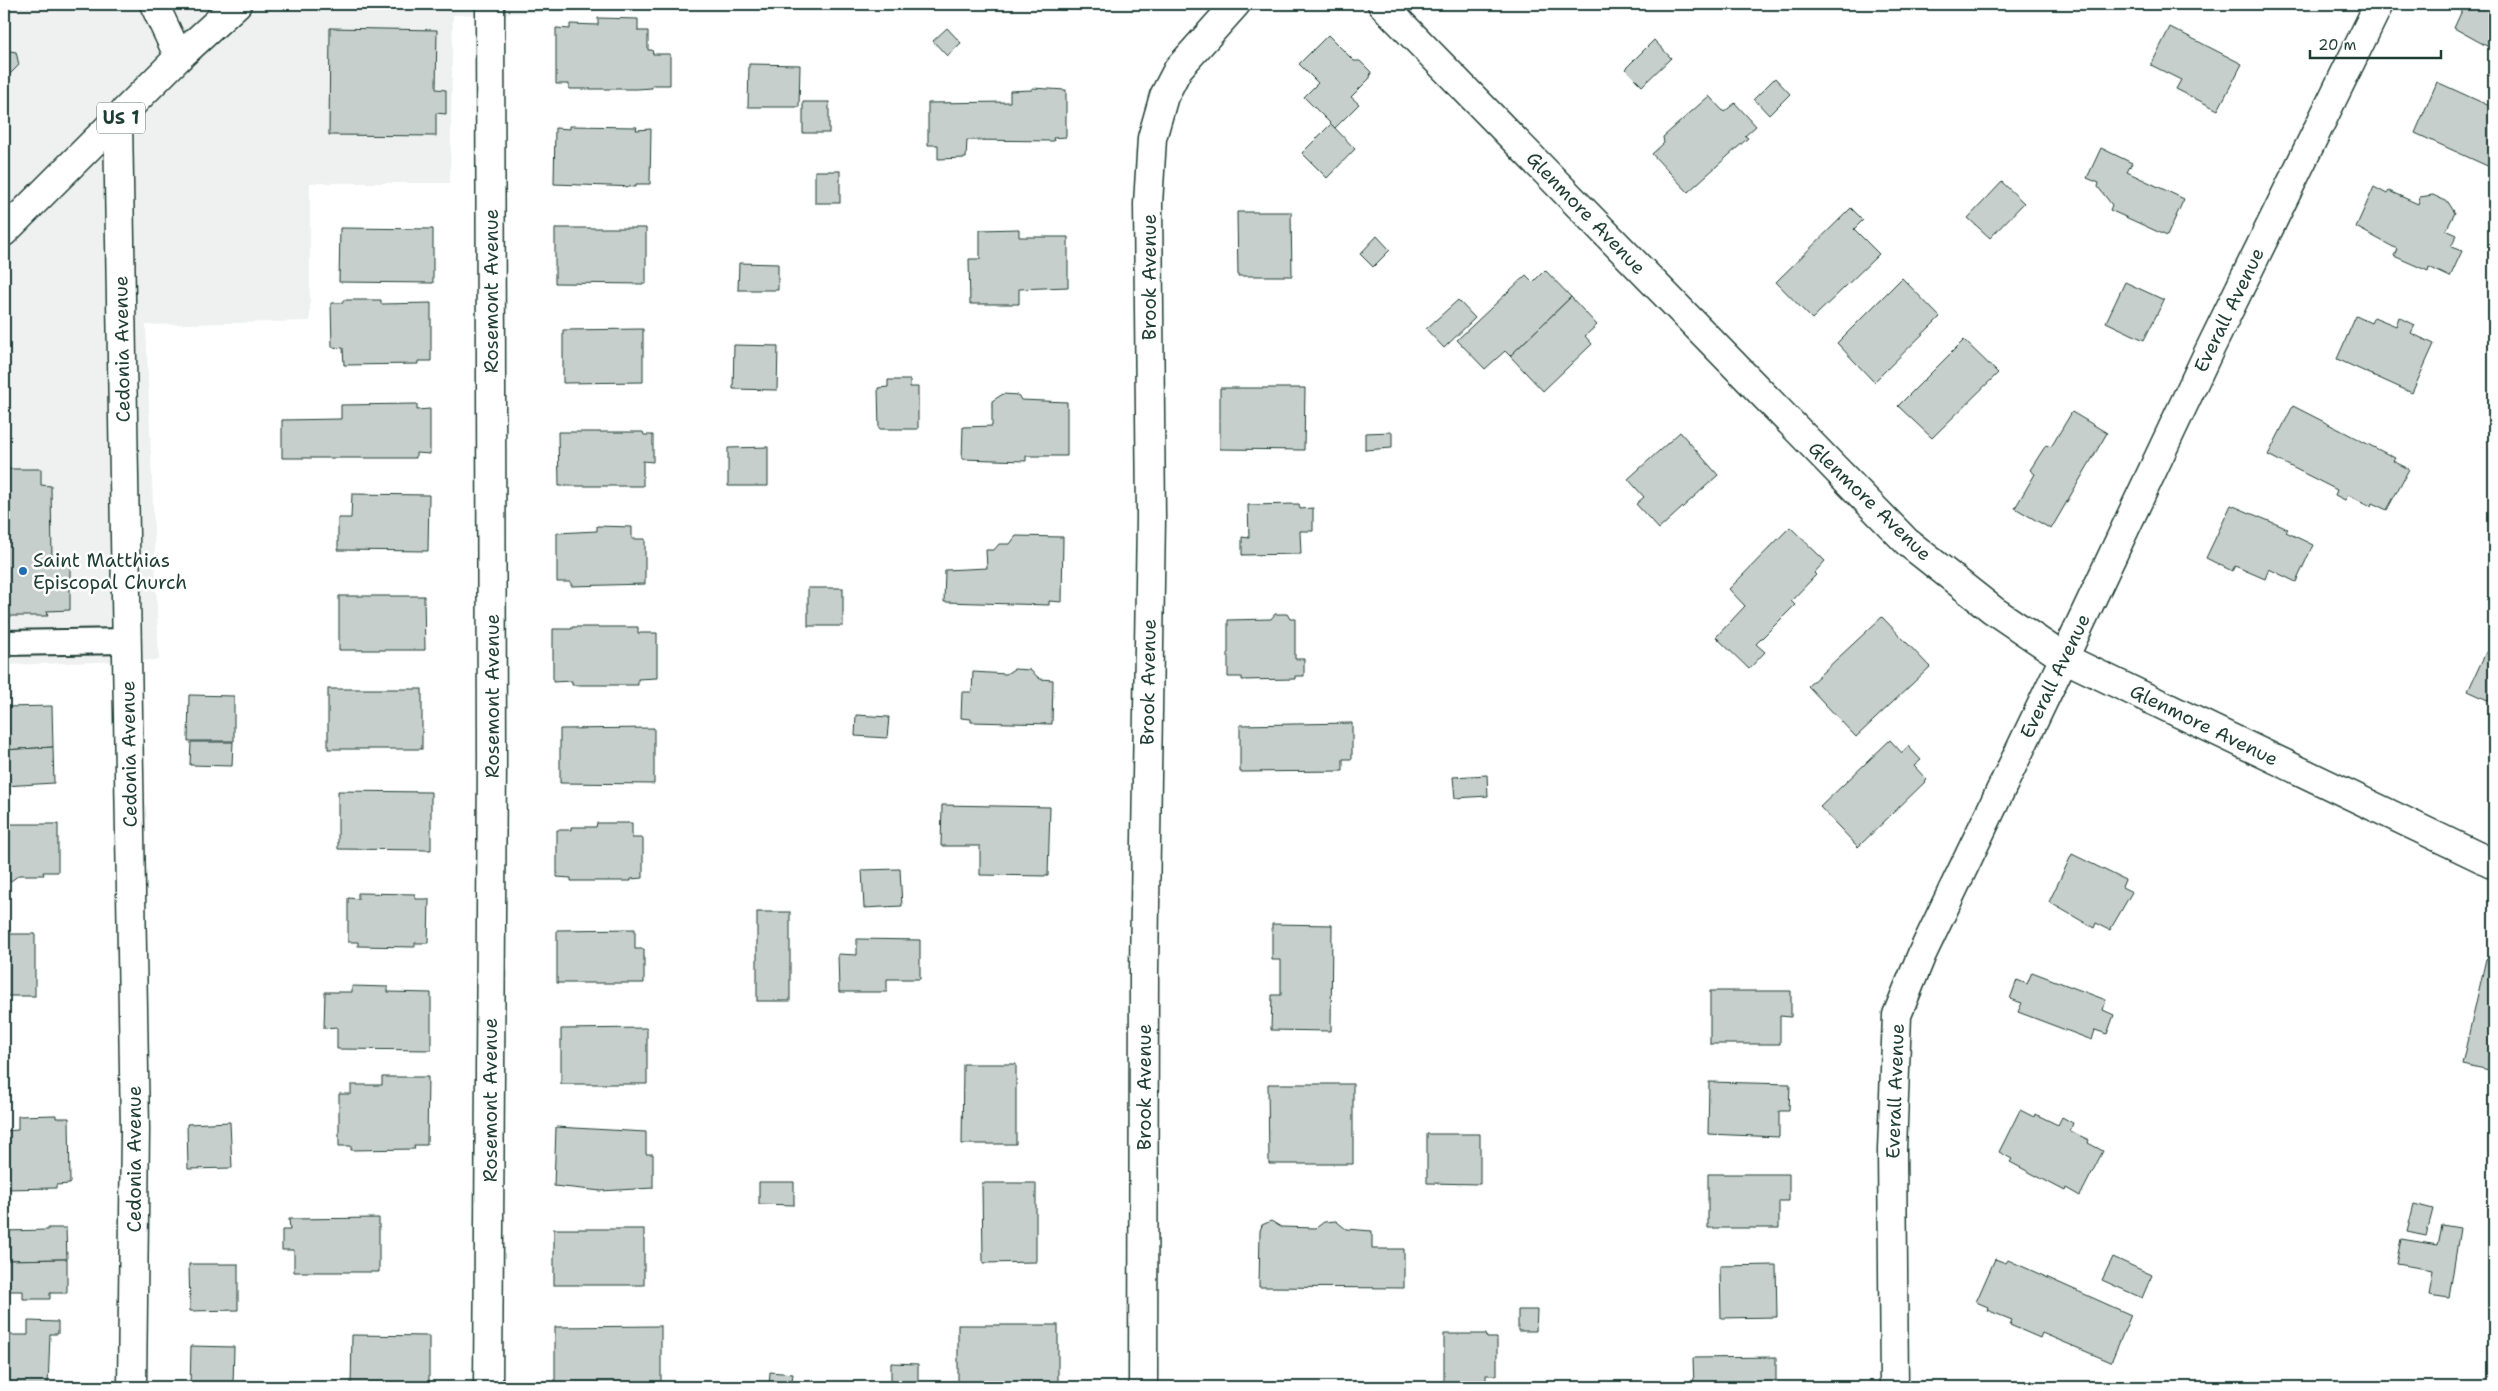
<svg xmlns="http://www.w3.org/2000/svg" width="2498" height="1391" font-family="'Shantell Sans',sans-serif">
  <rect width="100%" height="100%" fill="#fff"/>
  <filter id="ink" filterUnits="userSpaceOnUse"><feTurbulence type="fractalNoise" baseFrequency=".02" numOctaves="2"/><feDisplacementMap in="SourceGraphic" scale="10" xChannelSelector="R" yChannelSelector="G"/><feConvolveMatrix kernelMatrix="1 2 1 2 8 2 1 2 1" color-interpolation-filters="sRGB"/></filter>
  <g filter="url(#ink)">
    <path fill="#eef1f0" d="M4,4H733L729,7L453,15L450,183H310V321L146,325L159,660L4,665Z"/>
    <g fill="#c7cfcc" stroke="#1f3d34">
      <path d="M2465,4H2494V50L2454,28Z"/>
      <path d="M598,18L638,19V31H648V50H652L653,54H670V85H652V88L637,89H569V84H556V28L570,29V24L598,25Z"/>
      <path d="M2170,27L2242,64L2218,110L2176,89L2181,80L2151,65Z"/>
      <path d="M330,28L437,30L436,89L446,90V114L436,113V136L329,135Z"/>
      <path d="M947,28L961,43L947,56L933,41Z"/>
      <path d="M1328,35L1354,61H1360L1371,72L1370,78L1351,97L1359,104L1335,128L1304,97L1318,83L1299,64Z"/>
      <path d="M1654,40L1671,58L1642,86L1625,69Z"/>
      <path d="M4,50L16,52L19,65L4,80Z"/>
      <path d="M749,64L800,65L799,107H748Z"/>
      <path d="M1775,78L1790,94L1769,115L1754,99Z"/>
      <path d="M2437,82L2494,108V169L2415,133Z"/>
      <path d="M1032,88L1066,90V137L1053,138L1054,141L967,140L966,158L938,159V145H928V103L1010,102V91L1032,90Z"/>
      <path d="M1709,96L1724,112L1735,103L1756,126L1745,136L1748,138L1688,192L1652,154L1664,143L1663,137Z"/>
      <rect x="803" y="102" width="26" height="31"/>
      <path d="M1331,124L1355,149L1327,178L1302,153Z"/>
      <path d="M570,126L637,127L636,130L651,129L650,184H636V187L554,184L555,128L570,129Z"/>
      <path d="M2101,148L2132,163L2127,172L2184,199L2167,236L2110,210L2112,205L2098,187L2099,183L2087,178Z"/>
      <rect x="815" y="171" width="25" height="32"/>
      <path d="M2002,182L2024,203L1990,238L1968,218Z"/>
      <path d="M2374,187L2387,194L2389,191L2418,204L2420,197L2433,195L2448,202L2455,213L2446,230L2457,235L2451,247L2462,251L2450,277L2429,267L2428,271L2394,256L2397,249L2356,227Z"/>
      <path d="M1851,208L1863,220L1854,229L1879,254L1812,319L1776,282Z"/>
      <path d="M1237,212H1291L1292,276H1238Z"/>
      <path d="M340,228L433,229V283L339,282Z"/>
      <path d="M555,228H646V284L555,283Z"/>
      <path d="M1019,229V237H1068V287L1019,289V304H970L969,259H980V230Z"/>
      <path d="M1377,236L1390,250L1373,267L1360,254Z"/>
      <path d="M739,263L778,264V290H738Z"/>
      <path d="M1545,270L1571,297L1510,356L1505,351L1485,369L1457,340L1526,275L1533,282Z"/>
      <path d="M1902,278L1940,317L1874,382L1837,343Z"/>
      <path d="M2125,282L2164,300L2144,340L2106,322Z"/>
      <path d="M1571,297L1597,325L1585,336L1592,344L1543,391L1510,356Z"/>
      <path d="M343,300H381V304L431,303V361H418V364L344,365L343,348L332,347L331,303H343Z"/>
      <path d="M1458,300L1475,318L1444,348L1426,329Z"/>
      <path d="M2356,316L2371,323L2374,317L2396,326L2399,317L2415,325L2411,333L2434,344L2412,393L2337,359Z"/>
      <path d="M643,329V382L563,383V330Z"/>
      <path d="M1964,340L1998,373L1932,438L1898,406Z"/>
      <path d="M734,345L778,346L777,390L733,389Z"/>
      <path d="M888,380H910V387H918V429H879L878,388L888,387Z"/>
      <path d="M1220,388H1305L1304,450L1220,449Z"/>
      <path d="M1003,394L1018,395L1021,400L1067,402V456H1026V461L962,459L963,427L992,426V401Z"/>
      <path d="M417,404V410L430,409V454L416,453V458H282V420L341,419V405Z"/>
      <path d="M2293,406L2395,458L2393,461L2409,469L2387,510L2372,503L2371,506L2348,495L2345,500L2335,495L2337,490L2268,455Z"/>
      <path d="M2072,412L2107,433L2051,529L2015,508L2035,474L2030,470L2046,445L2051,447Z"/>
      <path d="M558,432H643L644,435H653V462L643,461V486H559Z"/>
      <path d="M1392,432V448L1365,450V433Z"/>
      <path d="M1680,432L1718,475L1659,529L1636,504L1644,497L1628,479Z"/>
      <path d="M768,447V486H728V448Z"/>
      <path d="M4,469H41V485L51,486L52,562H70V610L47,611L48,616H4Z"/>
      <path d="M352,494L429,495L428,551L338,550V518H351Z"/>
      <path d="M1299,504L1300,509L1313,508V531H1300L1301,554L1242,555V537L1249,538L1248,505Z"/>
      <path d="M2231,505L2288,529L2286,532L2313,545L2296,582L2269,569L2265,579L2235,566L2232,571L2206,558Z"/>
      <path d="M597,526L632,527V539H645V584L571,586V582H557V533L597,531Z"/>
      <path d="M1790,527L1825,561L1814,573L1816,575L1791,601L1795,605L1756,644L1765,652L1749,669L1716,637L1745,606L1729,589Z"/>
      <path d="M1016,536L1063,537L1062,602L1049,601V605L944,602L945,570L987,568L986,550H994L999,544H1010Z"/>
      <rect x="808" y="588" width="35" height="38"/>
      <path d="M339,596H424L425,650H339Z"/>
      <path d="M1275,614H1287L1290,619H1295V659H1304V676H1295V679L1242,680V677H1228V620L1271,619Z"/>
      <path d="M1882,617L1930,667L1856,737L1808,686Z"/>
      <path d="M572,627H638V633H657V678L638,679V685H572V681L553,682V629H572Z"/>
      <path d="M2486,652L2494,655V703L2468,691Z"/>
      <path d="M1014,669L1030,670L1040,679L1053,680L1052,724L971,722V719L961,718L962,692H972L973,672L1006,674Z"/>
      <rect x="328" y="689" width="94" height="60"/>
      <path d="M189,695L234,696V741H188Z"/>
      <path d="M52,706L53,747L4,750V707Z"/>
      <path d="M856,715L889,717L887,738L855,736Z"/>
      <path d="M1352,723V759H1343V771L1240,772V725Z"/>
      <path d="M654,728V784L560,783V729Z"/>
      <path d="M1890,740L1902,753L1908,746L1921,760L1914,766L1927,780L1858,847L1820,807Z"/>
      <path d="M191,742H233L232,766L190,765Z"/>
      <path d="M53,747L54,783L4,786V750Z"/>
      <path d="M1487,775L1488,796L1455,798L1453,777Z"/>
      <path d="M338,791L431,792V850L338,849Z"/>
      <path d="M942,805L1050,807L1048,876L980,875V846H941Z"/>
      <path d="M597,823H632V838H643V878L631,879V881H571V878L557,877V830H571V827H596Z"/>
      <path d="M4,824H58V872H43L44,875H19L11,881H4Z"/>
      <path d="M2072,854L2125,880L2122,887L2132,892L2110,930L2096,923L2094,928L2049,902Z"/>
      <path d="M900,869L902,906L864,908L862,870Z"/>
      <path d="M358,893L415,894V899H429L428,943H415V947L358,946V942H348V898L358,899Z"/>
      <rect x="757" y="912" width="33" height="89"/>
      <path d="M1272,924L1332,925L1331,1031L1271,1030L1272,995H1281V960H1272Z"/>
      <path d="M635,929V949H644V983H557V930Z"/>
      <rect x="4" y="934" width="31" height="62"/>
      <path d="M857,939L920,940V979H887V992H839L838,954L857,955Z"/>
      <path d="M2486,959L2494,961V1071L2462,1064Z"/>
      <path d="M2032,972L2106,1000L2103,1010L2114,1015L2107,1034L2095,1030L2092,1040L2018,1012L2022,1003L2010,999L2017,980L2027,984Z"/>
      <path d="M352,986L388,987V992L431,993V1050L337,1049V1027L324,1028L325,992H352Z"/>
      <path d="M1710,991H1791V1017L1780,1016V1044H1710Z"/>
      <path d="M647,1028V1084H561V1029Z"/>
      <path d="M963,1064H1016V1144H962Z"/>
      <path d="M382,1077H428L427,1145H414L415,1149L351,1150V1146H339V1094H351V1085H382Z"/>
      <path d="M1709,1082L1790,1084L1789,1111H1779V1137L1708,1134Z"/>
      <path d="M1268,1084H1353V1164H1269Z"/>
      <path d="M2020,1110L2034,1117L2035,1114L2058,1125L2062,1117L2073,1123L2070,1131L2089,1140L2088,1143L2103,1151L2080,1196L2066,1188L2065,1191L2010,1162L2012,1159L1999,1152Z"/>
      <path d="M56,1115V1118H69L70,1184L56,1185V1188L4,1189V1131L18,1130V1116Z"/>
      <path d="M230,1122L232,1168L188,1169L187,1124Z"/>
      <path d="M556,1127L646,1132V1154H653V1188L601,1191L554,1186Z"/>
      <path d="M1427,1134H1480V1184L1427,1183Z"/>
      <path d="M1708,1174H1789V1201H1779V1228H1708Z"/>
      <path d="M759,1182H794V1205L759,1204Z"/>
      <path d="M982,1183H1036V1262L983,1263Z"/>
      <path d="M2414,1204L2433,1209L2426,1236L2407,1232Z"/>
      <path d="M379,1218V1272H294V1250H282V1230H290L289,1219Z"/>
      <path d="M1271,1221L1281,1227L1316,1228L1324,1222L1336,1221L1346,1229L1372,1231V1249H1404V1288L1259,1287L1260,1231L1262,1225Z"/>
      <path d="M2442,1225L2460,1228L2449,1298L2429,1295L2433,1270L2396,1264L2401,1239L2438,1245Z"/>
      <path d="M48,1228H66L67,1259L4,1260V1231L48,1230Z"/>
      <rect x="554" y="1229" width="90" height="56"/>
      <path d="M2113,1257L2152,1275L2142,1298L2102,1280Z"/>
      <path d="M67,1259V1293H50V1299H23V1291H4V1260Z"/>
      <path d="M1995,1259L2006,1263L2008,1260L2131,1315L2111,1362L2042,1333L2040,1338L2010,1325L2012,1320L1987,1310L1988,1307L1976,1302Z"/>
      <path d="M189,1264H238V1310L190,1311Z"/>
      <path d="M1776,1265L1777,1317L1721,1318L1720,1266Z"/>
      <path d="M1518,1310H1537L1536,1331H1518Z"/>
      <path d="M28,1321L58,1322V1334H50L48,1387H4V1335H28Z"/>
      <rect x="958" y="1325" width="100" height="62"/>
      <path d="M661,1326V1387H555V1327Z"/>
      <path d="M1444,1334H1486L1487,1338H1497V1375H1486V1387H1444Z"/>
      <path d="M352,1335L429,1336V1387H351Z"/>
      <path d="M191,1346L234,1347L233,1387H190Z"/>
      <path d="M1776,1357V1387H1694L1693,1358Z"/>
      <path d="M891,1363L918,1364V1387H891Z"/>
      <path d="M770,1372L793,1374L791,1387H769Z"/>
    </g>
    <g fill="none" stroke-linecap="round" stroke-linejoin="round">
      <defs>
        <path id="service" d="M4,643L127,641"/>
        <g id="minor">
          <path d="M154,4L179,57"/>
          <path d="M118,121L135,1129L132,1387"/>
          <path d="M488,1387L492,758L490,4"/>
          <path d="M1143,1387L1144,969L1151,517L1148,204L1152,138L1164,96L1178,69L1236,4"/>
          <path d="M1894,1387L1892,1150L1897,1015L1922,954L2064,658L2207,355L2379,4"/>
        </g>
        <path id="tertiary" d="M1382,4L1907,542L1993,610L2064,658L2494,864"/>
        <path id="primary" d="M4,232L179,57L237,4"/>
      </defs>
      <use href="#service" stroke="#1f3d34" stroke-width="28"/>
      <use href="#minor" stroke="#1f3d34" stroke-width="31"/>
      <use href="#tertiary" stroke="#1f3d34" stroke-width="31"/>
      <use href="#primary" stroke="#1f3d34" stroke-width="31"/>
      <use href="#service" stroke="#fff" stroke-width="24"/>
      <use href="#minor" stroke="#fff" stroke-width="28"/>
      <use href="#tertiary" stroke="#fff" stroke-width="28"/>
      <use href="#primary" stroke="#fff" stroke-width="28"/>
    </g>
  </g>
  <circle fill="#1f6fb2" stroke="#fff" stroke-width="2" cx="23" cy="571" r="5"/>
  <g text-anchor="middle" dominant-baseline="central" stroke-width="5" stroke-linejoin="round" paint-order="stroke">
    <rect fill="#fff" stroke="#627771" stroke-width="1" x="97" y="102.5" width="48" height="31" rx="4"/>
    <g font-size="18" font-weight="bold" fill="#1f3d34">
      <text x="121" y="118">US 1</text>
    </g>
    <g font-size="19" fill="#1f3d34" stroke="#fff">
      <text transform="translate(1586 213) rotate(46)">Glenmore Avenue</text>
      <text transform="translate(1149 277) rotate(-90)">Brook Avenue</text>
      <text transform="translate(491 291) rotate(-90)">Rosemont Avenue</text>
      <text transform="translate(2229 310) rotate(-64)">Everall Avenue</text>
      <text transform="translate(122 349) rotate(-91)">Cedonia Avenue</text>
      <text transform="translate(1870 501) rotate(44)">Glenmore Avenue</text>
      <text transform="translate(2055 676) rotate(-64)">Everall Avenue</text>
      <text transform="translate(1148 682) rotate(-89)">Brook Avenue</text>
      <text transform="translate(492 696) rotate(-90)">Rosemont Avenue</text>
      <text transform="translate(2204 725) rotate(26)">Glenmore Avenue</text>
      <text transform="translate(129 754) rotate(-91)">Cedonia Avenue</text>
      <text transform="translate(1144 1087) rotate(-90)">Brook Avenue</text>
      <text transform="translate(1895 1091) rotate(-88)">Everall Avenue</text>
      <text transform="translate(490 1100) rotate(-90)">Rosemont Avenue</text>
      <text transform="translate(134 1159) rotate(-90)">Cedonia Avenue</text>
    </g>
    <g font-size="19" fill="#1f3d34" stroke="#fff" text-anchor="start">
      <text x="33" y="560">Saint Matthias<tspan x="33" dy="22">Episcopal Church</tspan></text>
    </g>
  </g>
  <rect width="2498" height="1391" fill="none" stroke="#fff" stroke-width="20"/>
  <rect x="10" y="10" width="2478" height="1371" fill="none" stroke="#1f3d34" stroke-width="2" filter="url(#ink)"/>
  <path d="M2310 50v8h131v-8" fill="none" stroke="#1f3d34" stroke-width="2.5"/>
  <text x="2318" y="50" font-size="15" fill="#1f3d34" stroke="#ffffff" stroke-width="4" paint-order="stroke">20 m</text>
</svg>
